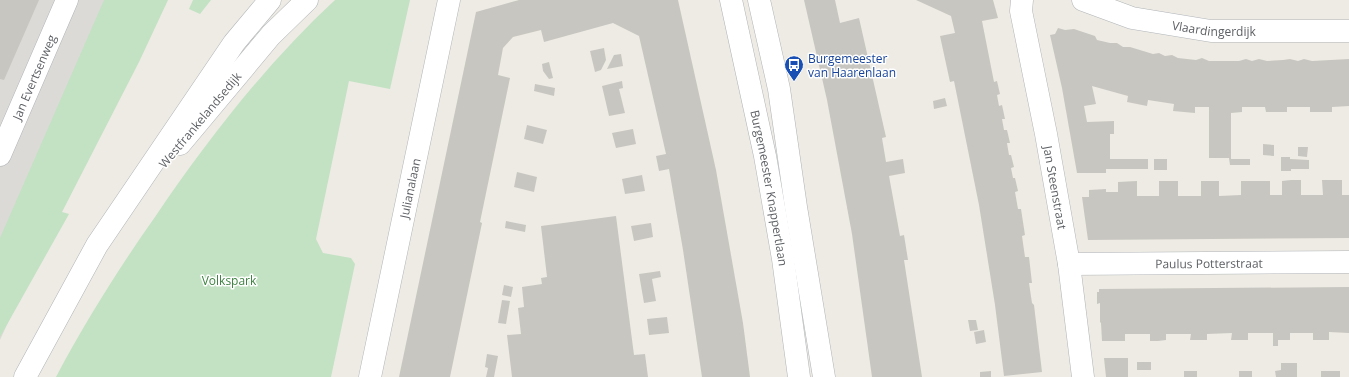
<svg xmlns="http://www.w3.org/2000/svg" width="1349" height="377" font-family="'Open Sans',sans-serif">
  <rect width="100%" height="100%" fill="#edebe4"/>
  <path fill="#dcdad6" d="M0,0H154L0,340Z"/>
  <g fill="#c2e2c3">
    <path d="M104,0H168L139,62L62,212L69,214L0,337V238Z"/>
    <path d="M193,0H211L200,14L189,9Z"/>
    <path d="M335,0H410L390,89L349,81L316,239L323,253L351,258L355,264L331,377H56C85,322 119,268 155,217C208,139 266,64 335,0Z"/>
  </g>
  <g fill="#c8c6c0">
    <path d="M0,0H39L4,80L0,79Z"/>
    <path d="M519,0H678L716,170L743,323L750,377H702L683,250L669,169L659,171L656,156L666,154L639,36L613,23L544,42L541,30L513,37L503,48L498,75L510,78L480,222L482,223L450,377H399L476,12Z"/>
    <path d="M804,0H835L840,23L859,18L886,137L882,138L886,162L903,159L905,173L889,176L900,236L904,235L908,260H904L922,377H872L852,234L827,100Z"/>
    <path d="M916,0H993L998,18L982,21L994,82L997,81L1000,94L997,95L999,106L1002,105L1005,119H1002L1004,130H1007L1010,143H1007L1009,155H1011L1014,167L1011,168L1013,178H1015L1018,191L1015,192L1018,209H1021L1025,235L1022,236L1025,257H1029L1032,283H1029L1032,303L1034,305L1042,372L1004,376L995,305L979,205L954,81L950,82L940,36L955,33L951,16Z"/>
    <path d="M1058,28L1065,30L1074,29L1095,36L1097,40L1110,43H1117L1123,47H1130L1153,54L1159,53L1165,56L1172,55L1178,58L1196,60L1202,58L1209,61H1239L1246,59L1252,61L1259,59L1267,61L1283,60L1290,59L1298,61L1304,59L1312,61L1349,59V106L1332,107V112H1310V107H1287V112H1266L1265,107H1242V112L1231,113V159H1250V165H1230L1229,158H1209V107H1195V113L1173,111L1174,104L1148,100L1147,106L1127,102L1128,96L1092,86L1096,104L1084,106L1087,122L1114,121V134H1110V159H1148V169H1106V173H1077L1062,88L1050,35L1055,34Z"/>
    <path d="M604,48L606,60L601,70L595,72L590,51Z"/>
    <path d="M621,54L623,66L607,69L614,55Z"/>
    <path d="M549,62L553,78L549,79L543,71L542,64Z"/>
    <path d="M622,81L623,88L619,89L625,113L609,116L602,86Z"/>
    <path d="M535,84L555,88L554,96L534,91Z"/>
    <path d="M945,98L947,106L934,109L933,101Z"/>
    <path d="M527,125L547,130L543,144L524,139Z"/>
    <path d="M633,129L636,144L616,148L612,133Z"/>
    <path d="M1263,144L1274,145V156L1263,155Z"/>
    <path d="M1298,147H1308L1307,157L1298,156Z"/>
    <path d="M1281,157H1290V159L1309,160V169H1291V171H1281Z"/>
    <rect x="1154" y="159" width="13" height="11"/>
    <path d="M517,172L537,177L534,192L514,187Z"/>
    <path d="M642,175L645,191L625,194L622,179Z"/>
    <path d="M1291,180H1301V195H1323L1322,180H1342V195H1349V238L1088,240L1082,197H1089V190L1106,189V192H1118V182L1137,181V196H1159V181H1178V196H1201V181H1219V196L1241,195V181H1270V195H1282V181Z"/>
    <path d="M616,216L634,355L645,354L648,377H512L507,335L521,334L518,308L524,307L522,287L542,284L541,278L547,277L541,226Z"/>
    <path d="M506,221L526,225L525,232L505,228Z"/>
    <path d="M651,223L653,237L634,241L631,226Z"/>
    <path d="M660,271L661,277L652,279L656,301L644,303L639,274Z"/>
    <path d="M504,285L513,287L511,297L502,295Z"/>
    <path d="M1349,287V333L1329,332V340H1313V333H1290V340H1278V346H1273V333H1248V340H1231L1232,333L1207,334V340H1190L1191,334H1166V340L1158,341H1150V334H1125V341H1102L1101,323L1100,322V303L1097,304V292H1099V289Z"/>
    <path d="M502,300L510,301L506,324L498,323Z"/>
    <path d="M667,317L669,333L649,335L647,319Z"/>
    <path d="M968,320H976L978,330L970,331Z"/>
    <path d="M984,330L986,342L976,344L974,332Z"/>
    <path d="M487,354L498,356L494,377H486L488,368L485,367Z"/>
    <path d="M1104,358H1128V377H1106Z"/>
    <rect x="1137" y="362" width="14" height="8"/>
    <path d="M1281,363H1297V377H1276L1275,371L1281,370Z"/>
    <path d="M991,371V377H980V372Z"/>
    <rect x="1184" y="371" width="13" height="6"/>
    <rect x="1239" y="371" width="13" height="6"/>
    <rect x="1321" y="371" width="19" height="6"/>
  </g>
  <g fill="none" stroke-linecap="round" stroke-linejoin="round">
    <defs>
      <g id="street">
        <path id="s1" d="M1022,0L1021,11L1046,134L1069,264L1083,377"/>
        <path id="s2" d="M1083,0L1132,18L1211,31H1349"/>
        <path id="s3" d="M0,155L67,0"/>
        <path id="s4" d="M1069,264L1349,262"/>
        <path id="s5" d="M370,377L449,0"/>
      </g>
      <g id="secondary">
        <path id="s6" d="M731,0L765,156L783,259L799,377"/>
        <path d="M759,0L779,89L796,207L824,377"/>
        <path d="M180,144L271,35L307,0"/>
        <path d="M25,377L97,245L234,43L270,0"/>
      </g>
    </defs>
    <use href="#street" stroke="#b1b4b8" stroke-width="23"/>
    <use href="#secondary" stroke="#b0b3b7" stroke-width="23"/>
    <use href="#street" stroke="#fff" stroke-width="22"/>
    <use href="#secondary" stroke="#fff" stroke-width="22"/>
  </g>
  <defs>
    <symbol id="bus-pin" viewBox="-11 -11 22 30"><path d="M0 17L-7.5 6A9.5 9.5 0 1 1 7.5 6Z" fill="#1a4fb4" stroke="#fff"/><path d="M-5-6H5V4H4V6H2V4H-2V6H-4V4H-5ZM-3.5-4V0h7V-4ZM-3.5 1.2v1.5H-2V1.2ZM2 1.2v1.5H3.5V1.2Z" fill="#fff"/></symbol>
  </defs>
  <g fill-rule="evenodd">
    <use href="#bus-pin" x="783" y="54" width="22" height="30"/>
  </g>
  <g text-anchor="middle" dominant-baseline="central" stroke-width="3" stroke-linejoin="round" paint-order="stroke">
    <g font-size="12" fill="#5c5f63" stroke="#fff">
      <text stroke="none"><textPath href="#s2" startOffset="135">Vlaardingerdijk</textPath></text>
      <text stroke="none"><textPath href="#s3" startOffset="85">Jan Evertsenweg</textPath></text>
      <text transform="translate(200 120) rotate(-50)">Westfrankelandsedijk</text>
      <text stroke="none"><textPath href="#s5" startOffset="193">Julianalaan</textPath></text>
      <text stroke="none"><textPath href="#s6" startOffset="192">Burgemeester Knappertlaan</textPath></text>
      <text stroke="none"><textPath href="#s1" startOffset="191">Jan Steenstraat</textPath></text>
      <text stroke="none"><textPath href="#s4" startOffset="140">Paulus Potterstraat</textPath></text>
    </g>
    <g font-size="12" fill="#164399" stroke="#fff" text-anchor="start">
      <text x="808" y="58">Burgemeester<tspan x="808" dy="14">van Haarenlaan</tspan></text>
    </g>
    <g font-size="12" fill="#3d8141" stroke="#fff">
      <text x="229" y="280">Volkspark</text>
    </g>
  </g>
</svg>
